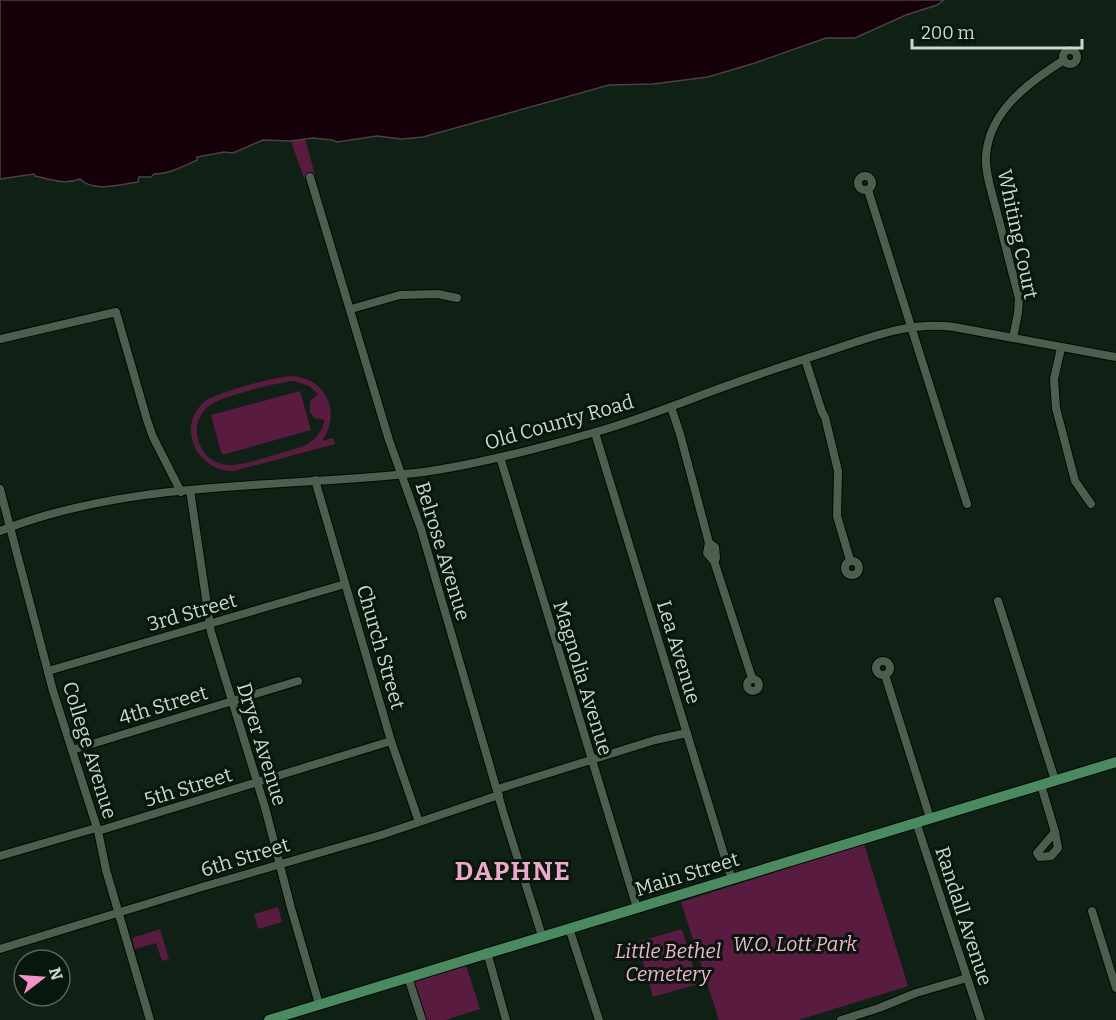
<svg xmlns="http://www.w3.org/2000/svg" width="1116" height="1020" font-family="Bitter,serif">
  <rect width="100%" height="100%" fill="#0f2014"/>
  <g fill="#591c40" fill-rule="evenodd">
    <path d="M304,135L315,175L304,178L291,141Z"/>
    <path d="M294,376C328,380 341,414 322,441L333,438L335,444L234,471C198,472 175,428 204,402C216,392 277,376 294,376ZM294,381L309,386L318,394L310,401V412L314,418L325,420C321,434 314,442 301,447C282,452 248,465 229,465C198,464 185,423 210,405C222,396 279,382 294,381Z"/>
    <path d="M300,391L311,430L222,455L211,415Z"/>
    <path d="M864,844L908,986L799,1020H719L681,902Z"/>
    <path d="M278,907L282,922L258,929L254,914Z"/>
    <path d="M160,929L169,959L162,961L156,943L135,949L132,938Z"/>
    <path d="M682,929L698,984L653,997L637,942Z"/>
    <path d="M466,965L480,1009L445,1020H426L414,982Z"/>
  </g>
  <path fill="#150009" stroke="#4c4044" stroke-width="1.5" d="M0,0H944L937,5L906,15L855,38H826L755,63L708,77L653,84L609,85L423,137L402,139L377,136L337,142L332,140L313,138L291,141L263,140L233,153L224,152L197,157V160C184,166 169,174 154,174L151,177H139L138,182C120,184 94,193 80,179C65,185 52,180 35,176L34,174L0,179Z"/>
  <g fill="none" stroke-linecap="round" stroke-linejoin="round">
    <defs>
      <g id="minor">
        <circle cx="1070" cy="57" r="7"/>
        <circle cx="865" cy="183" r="7"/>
        <path d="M310,177L389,440L421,529L504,815L542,936"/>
        <path d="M868,190L967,504"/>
        <path d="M351,309L400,295L438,294L457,298"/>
        <path d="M1013,338L1018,313L1019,298C1011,269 1004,239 996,209C992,192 985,174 986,156C989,111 1029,82 1064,60"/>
        <path d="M0,339L116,312L147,420L153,437L181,492"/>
        <path d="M1061,348L1054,379L1056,408L1075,481L1091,504"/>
        <path d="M805,359L822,412L825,417L838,471L837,516L850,560"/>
        <path d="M671,407L680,434L709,543L707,553L714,561L752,678"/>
        <path d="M595,433L729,871L733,879"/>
        <path d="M500,457L637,908"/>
        <path d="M315,480L391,741L419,822"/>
        <path d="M0,489L53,691L98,831L106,870L150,1020"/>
        <path d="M190,490L211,632L266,811L291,908L319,1004"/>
        <path d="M0,531C134,478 284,489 424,472C480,464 537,449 592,433C622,425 651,414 681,403C726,385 774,369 820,354C867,339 904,321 954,327L1116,357"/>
        <path d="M709,543L715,547L716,558L714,561"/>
        <circle cx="852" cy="568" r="7"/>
        <path d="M998,601L1055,780"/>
        <circle cx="883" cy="668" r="7"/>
        <path d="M48,671L345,584"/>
        <path d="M885,675L930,818"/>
        <circle cx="753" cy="685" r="6"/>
        <path d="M72,750L298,681"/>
        <path d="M1041,785L1055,832"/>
        <path d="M498,789L655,740L687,733"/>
        <path d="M916,822L981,1020"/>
        <path d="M98,831L391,741"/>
        <path d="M1055,832L1058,848L1051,856L1040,857L1037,853Z"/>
        <path d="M0,856L96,828"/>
        <path d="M1092,911L1116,988"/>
        <path d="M569,928L599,1020"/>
        <path d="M0,949L202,887L381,835L499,795"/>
        <path d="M487,952L506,1020"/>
        <path d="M408,977L422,1020"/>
        <path d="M841,1020L879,1008L916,993L967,978"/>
      </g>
      <path id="major" d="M269,1020L1116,762"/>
    </defs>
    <use href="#minor" stroke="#000902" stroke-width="10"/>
    <use href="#major" stroke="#000902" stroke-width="12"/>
    <use href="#minor" stroke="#4b5e4f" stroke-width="8"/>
    <use href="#major" stroke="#498b5f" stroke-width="10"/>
  </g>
  <g text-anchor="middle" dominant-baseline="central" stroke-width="6" stroke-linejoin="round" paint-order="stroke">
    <g font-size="20" fill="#cbd6cd" stroke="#06170b">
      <text transform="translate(1018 234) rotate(78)">Whiting Court</text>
      <text transform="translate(559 422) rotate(-16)">Old County Road</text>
      <text transform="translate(443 551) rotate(73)">Belrose Avenue</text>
      <text transform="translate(192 612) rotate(-16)">3rd Street</text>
      <text transform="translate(381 647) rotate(74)">Church Street</text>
      <text transform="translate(679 652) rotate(73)">Lea Avenue</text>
      <text transform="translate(583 678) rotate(73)">Magnolia Avenue</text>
      <text transform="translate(163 705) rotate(-17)">4th Street</text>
      <text transform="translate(262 744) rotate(73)">Dryer Avenue</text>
      <text transform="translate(90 750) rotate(73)">College Avenue</text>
      <text transform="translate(188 787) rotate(-17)">5th Street</text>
      <text transform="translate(245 857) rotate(-17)">6th Street</text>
      <text transform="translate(687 874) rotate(-17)">Main Street</text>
      <text transform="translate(964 916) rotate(72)">Randall Avenue</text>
    </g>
    <g font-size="20" font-style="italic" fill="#f5b0d3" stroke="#06170b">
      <text x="795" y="944">W.O. Lott Park</text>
      <text x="668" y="951">Little Bethel<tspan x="668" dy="23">Cemetery</tspan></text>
    </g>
    <g font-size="26" font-weight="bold" letter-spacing="1.5" fill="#f1a6cc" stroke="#06170b">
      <text x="513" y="871">DAPHNE</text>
    </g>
  </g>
  <g transform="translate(42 978) rotate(73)"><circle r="28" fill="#06170b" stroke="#556359" stroke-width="1.5"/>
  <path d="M0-4.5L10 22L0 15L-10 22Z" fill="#f98fc9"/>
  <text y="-9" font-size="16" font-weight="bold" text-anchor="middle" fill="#cbd6cd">N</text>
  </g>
  <path d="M912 39v9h170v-9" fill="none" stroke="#cbd6cd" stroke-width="3"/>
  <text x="921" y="39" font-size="18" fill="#cbd6cd" stroke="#06170b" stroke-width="4.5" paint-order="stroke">200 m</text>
</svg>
